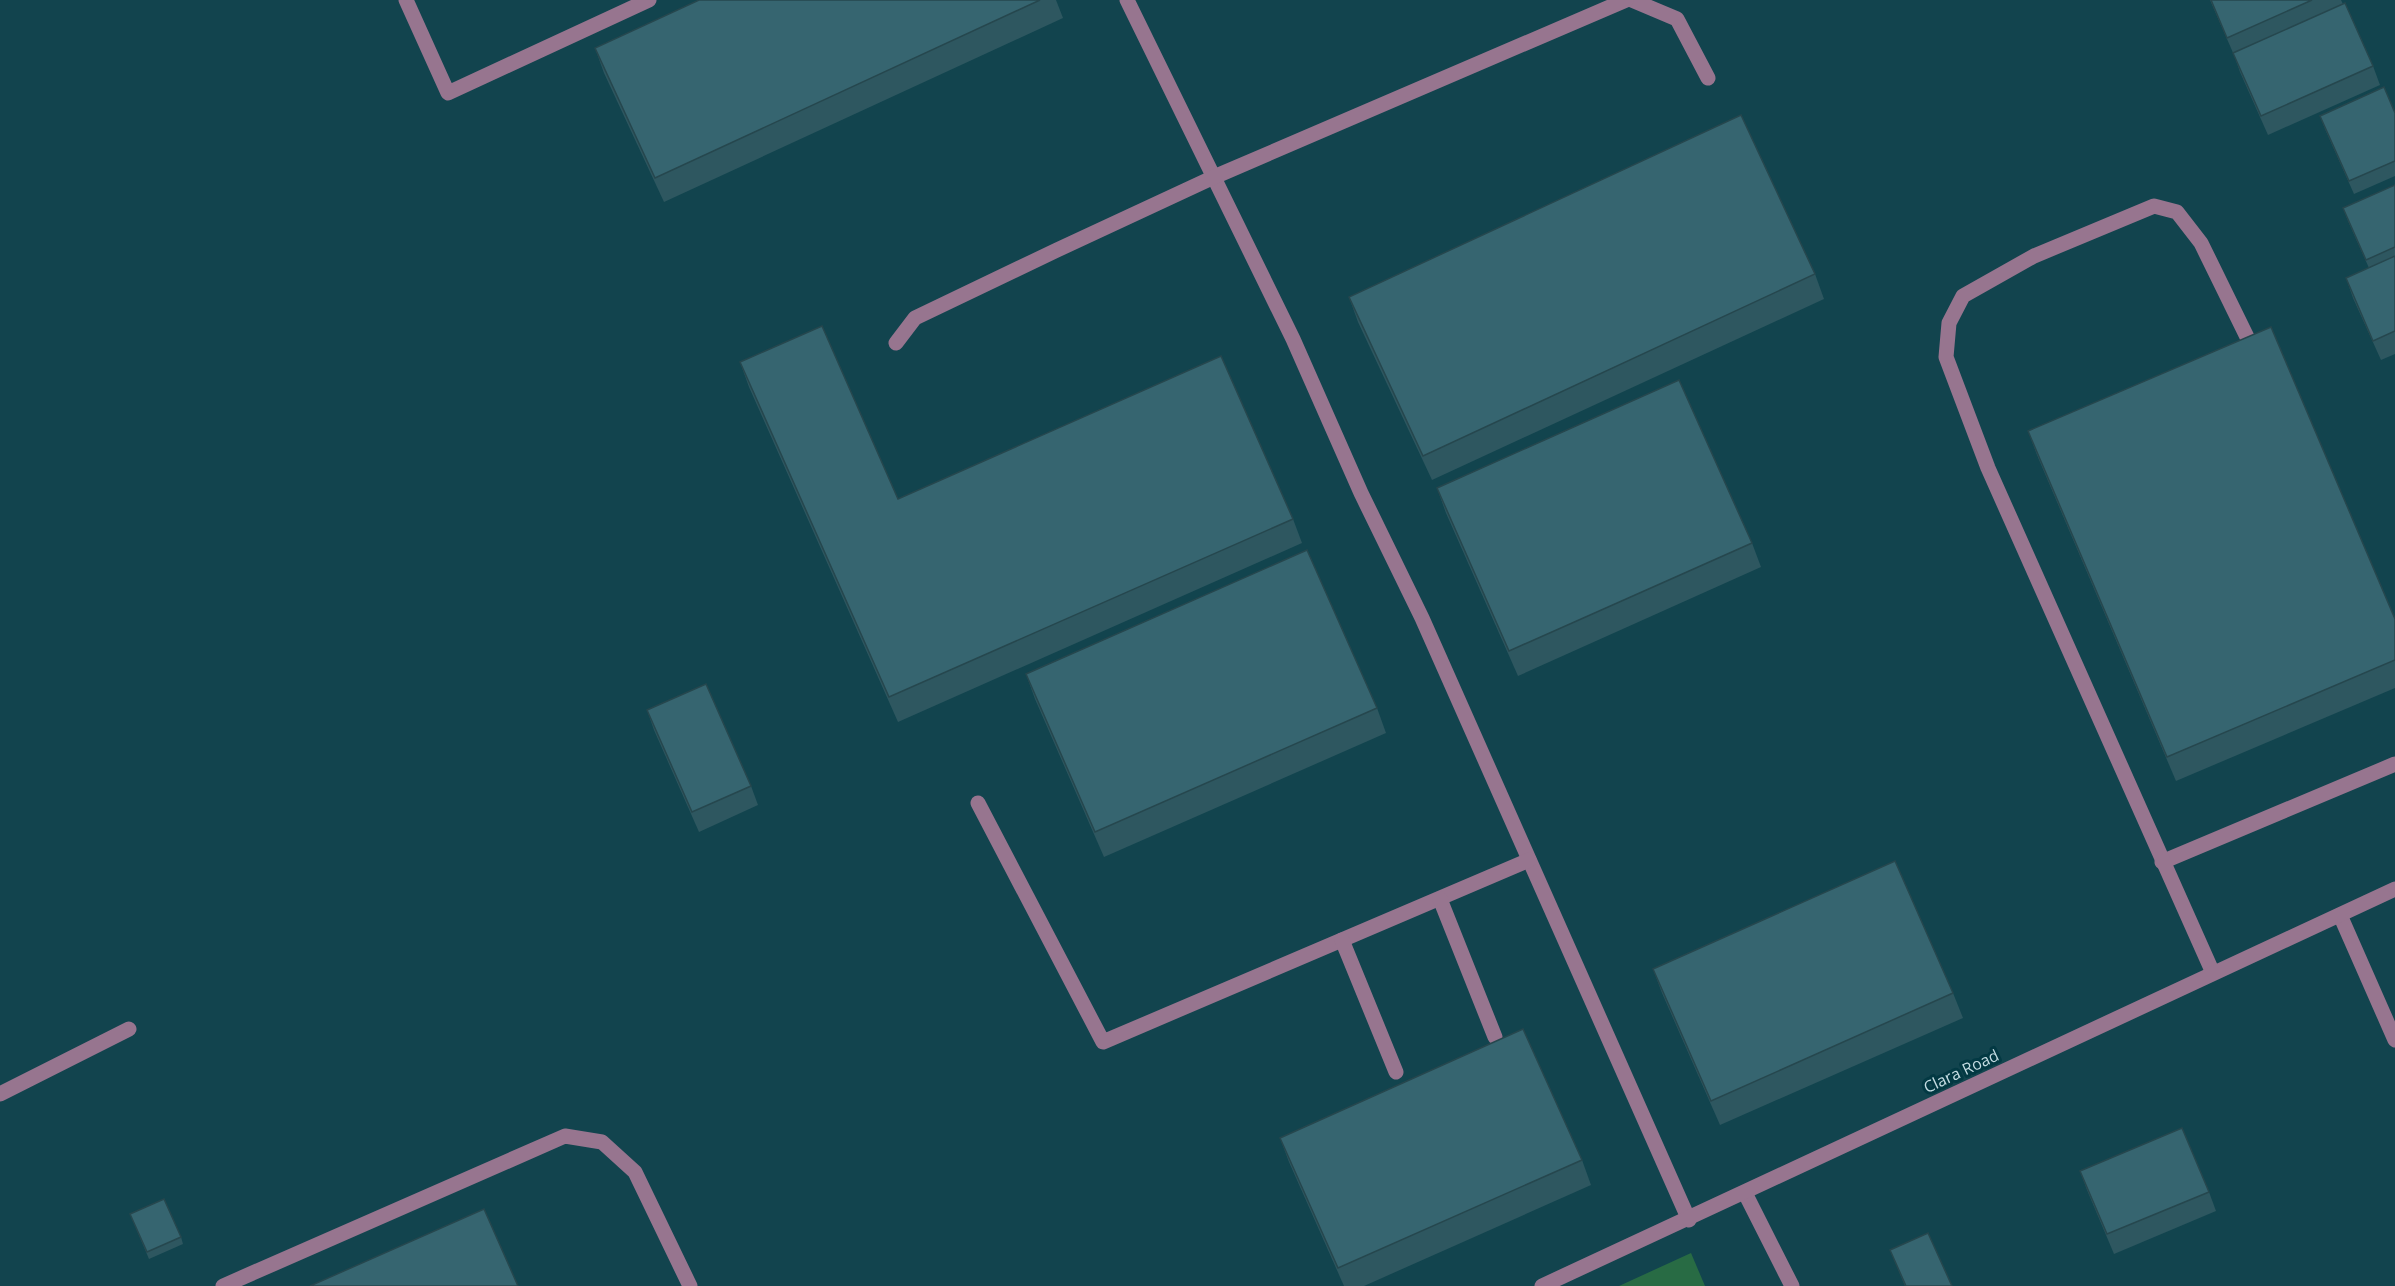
<svg xmlns="http://www.w3.org/2000/svg" width="2395" height="1286" font-family="'Open Sans',sans-serif">
  <rect width="100%" height="100%" fill="#12444e"/>
  <path fill="#286b44" d="M1691,1253L1705,1286H1619Z"/>
  <g fill="none" stroke-linecap="round" stroke-linejoin="round">
    <g stroke="#97758f" stroke-width="15">
      <path d="M406,0L448,93L649,0"/>
      <path d="M1127,0L1293,339L1361,493L1422,618L1689,1220"/>
      <path d="M1632,0L1677,19L1708,78"/>
      <path d="M896,343L915,318L1057,250L1214,177L1626,0"/>
      <path d="M978,803L1103,1042L1529,860"/>
      <path d="M2162,862L2395,764"/>
      <path d="M1440,899L1495,1037"/>
      <path d="M2340,915L2395,1040"/>
      <path d="M1342,940L1396,1072"/>
      <path d="M2213,973L1988,468L1946,357L1949,323L1963,296L2034,256L2154,206L2177,212L2201,243L2249,341"/>
      <path d="M0,1094L129,1029"/>
      <path d="M1745,1193L1792,1286"/>
      <path d="M223,1286L565,1136L602,1142L635,1172L690,1286"/>
      <path d="M1542,1286L2395,889"/>
    </g>
  </g>
  <g fill="#2e5760">
    <path d="M699,0H1056L1063,18L664,202L604,73L595,48Z"/>
    <path d="M2210,0H2341L2373,66L2380,85L2268,135L2240,72L2234,55Z"/>
    <path d="M2395,113V176L2354,194L2325,129L2320,116Z"/>
    <path d="M2395,185V354L2381,360L2353,298L2346,278L2369,268L2348,221L2343,208Z"/>
    <path d="M1815,274L1824,299L1432,480L1358,322L1349,297Z"/>
    <path d="M740,362L898,499L1293,519L1302,543L898,722L749,387Z"/>
    <path d="M2028,431L2395,619V688L2176,781L2037,455Z"/>
    <path d="M1437,488L1752,543L1761,567L1518,676L1446,513Z"/>
    <path d="M1026,674L1377,708L1386,733L1104,857L1035,699Z"/>
    <path d="M647,710L751,786L758,805L699,832L654,730Z"/>
    <path d="M1653,969L1953,993L1963,1018L1720,1125L1662,993Z"/>
    <path d="M1280,1138L1582,1160L1591,1185L1364,1286H1344L1289,1162Z"/>
    <path d="M2080,1171L2209,1192L2216,1211L2114,1254L2087,1190Z"/>
    <path d="M130,1214L181,1237L183,1244L149,1259Z"/>
    <path d="M1890,1250L1952,1286H1905Z"/>
  </g>
  <g fill="#366570" stroke="#26474e" stroke-width="1.5">
    <path d="M699,0H1040L655,178L595,48Z"/>
    <path d="M2211,0H2312L2227,38Z"/>
    <path d="M2345,3L2373,66L2261,116L2233,53Z"/>
    <path d="M2384,87L2395,113V161L2349,181L2320,116Z"/>
    <path d="M1741,115L1815,274L1423,456L1349,297Z"/>
    <path d="M2395,185V247L2366,260L2343,208Z"/>
    <path d="M2395,256V331L2373,341L2346,278Z"/>
    <path d="M822,326L898,499L1221,356L1293,519L889,697L740,362Z"/>
    <path d="M2271,327L2395,619V660L2167,757L2028,431Z"/>
    <path d="M1679,380L1752,543L1509,651L1437,488Z"/>
    <path d="M1307,550L1377,708L1095,832L1026,674Z"/>
    <path d="M706,684L751,786L692,812L647,710Z"/>
    <path d="M1895,861L1953,993L1711,1101L1653,969Z"/>
    <path d="M1523,1029L1582,1160L1338,1268L1280,1138Z"/>
    <path d="M2182,1128L2209,1192L2107,1234L2080,1171Z"/>
    <path d="M164,1199L181,1237L147,1252L130,1214Z"/>
    <path d="M484,1209L518,1286H310Z"/>
    <path d="M1928,1233L1952,1286H1906L1890,1250Z"/>
  </g>
  <g text-anchor="middle" dominant-baseline="central" stroke-width="6" stroke-linejoin="round" paint-order="stroke">
    <g font-size="16" fill="#c4dce2" stroke="#033943">
      <text transform="translate(1961 1071) rotate(-25)">Clara Road</text>
    </g>
  </g>
</svg>
